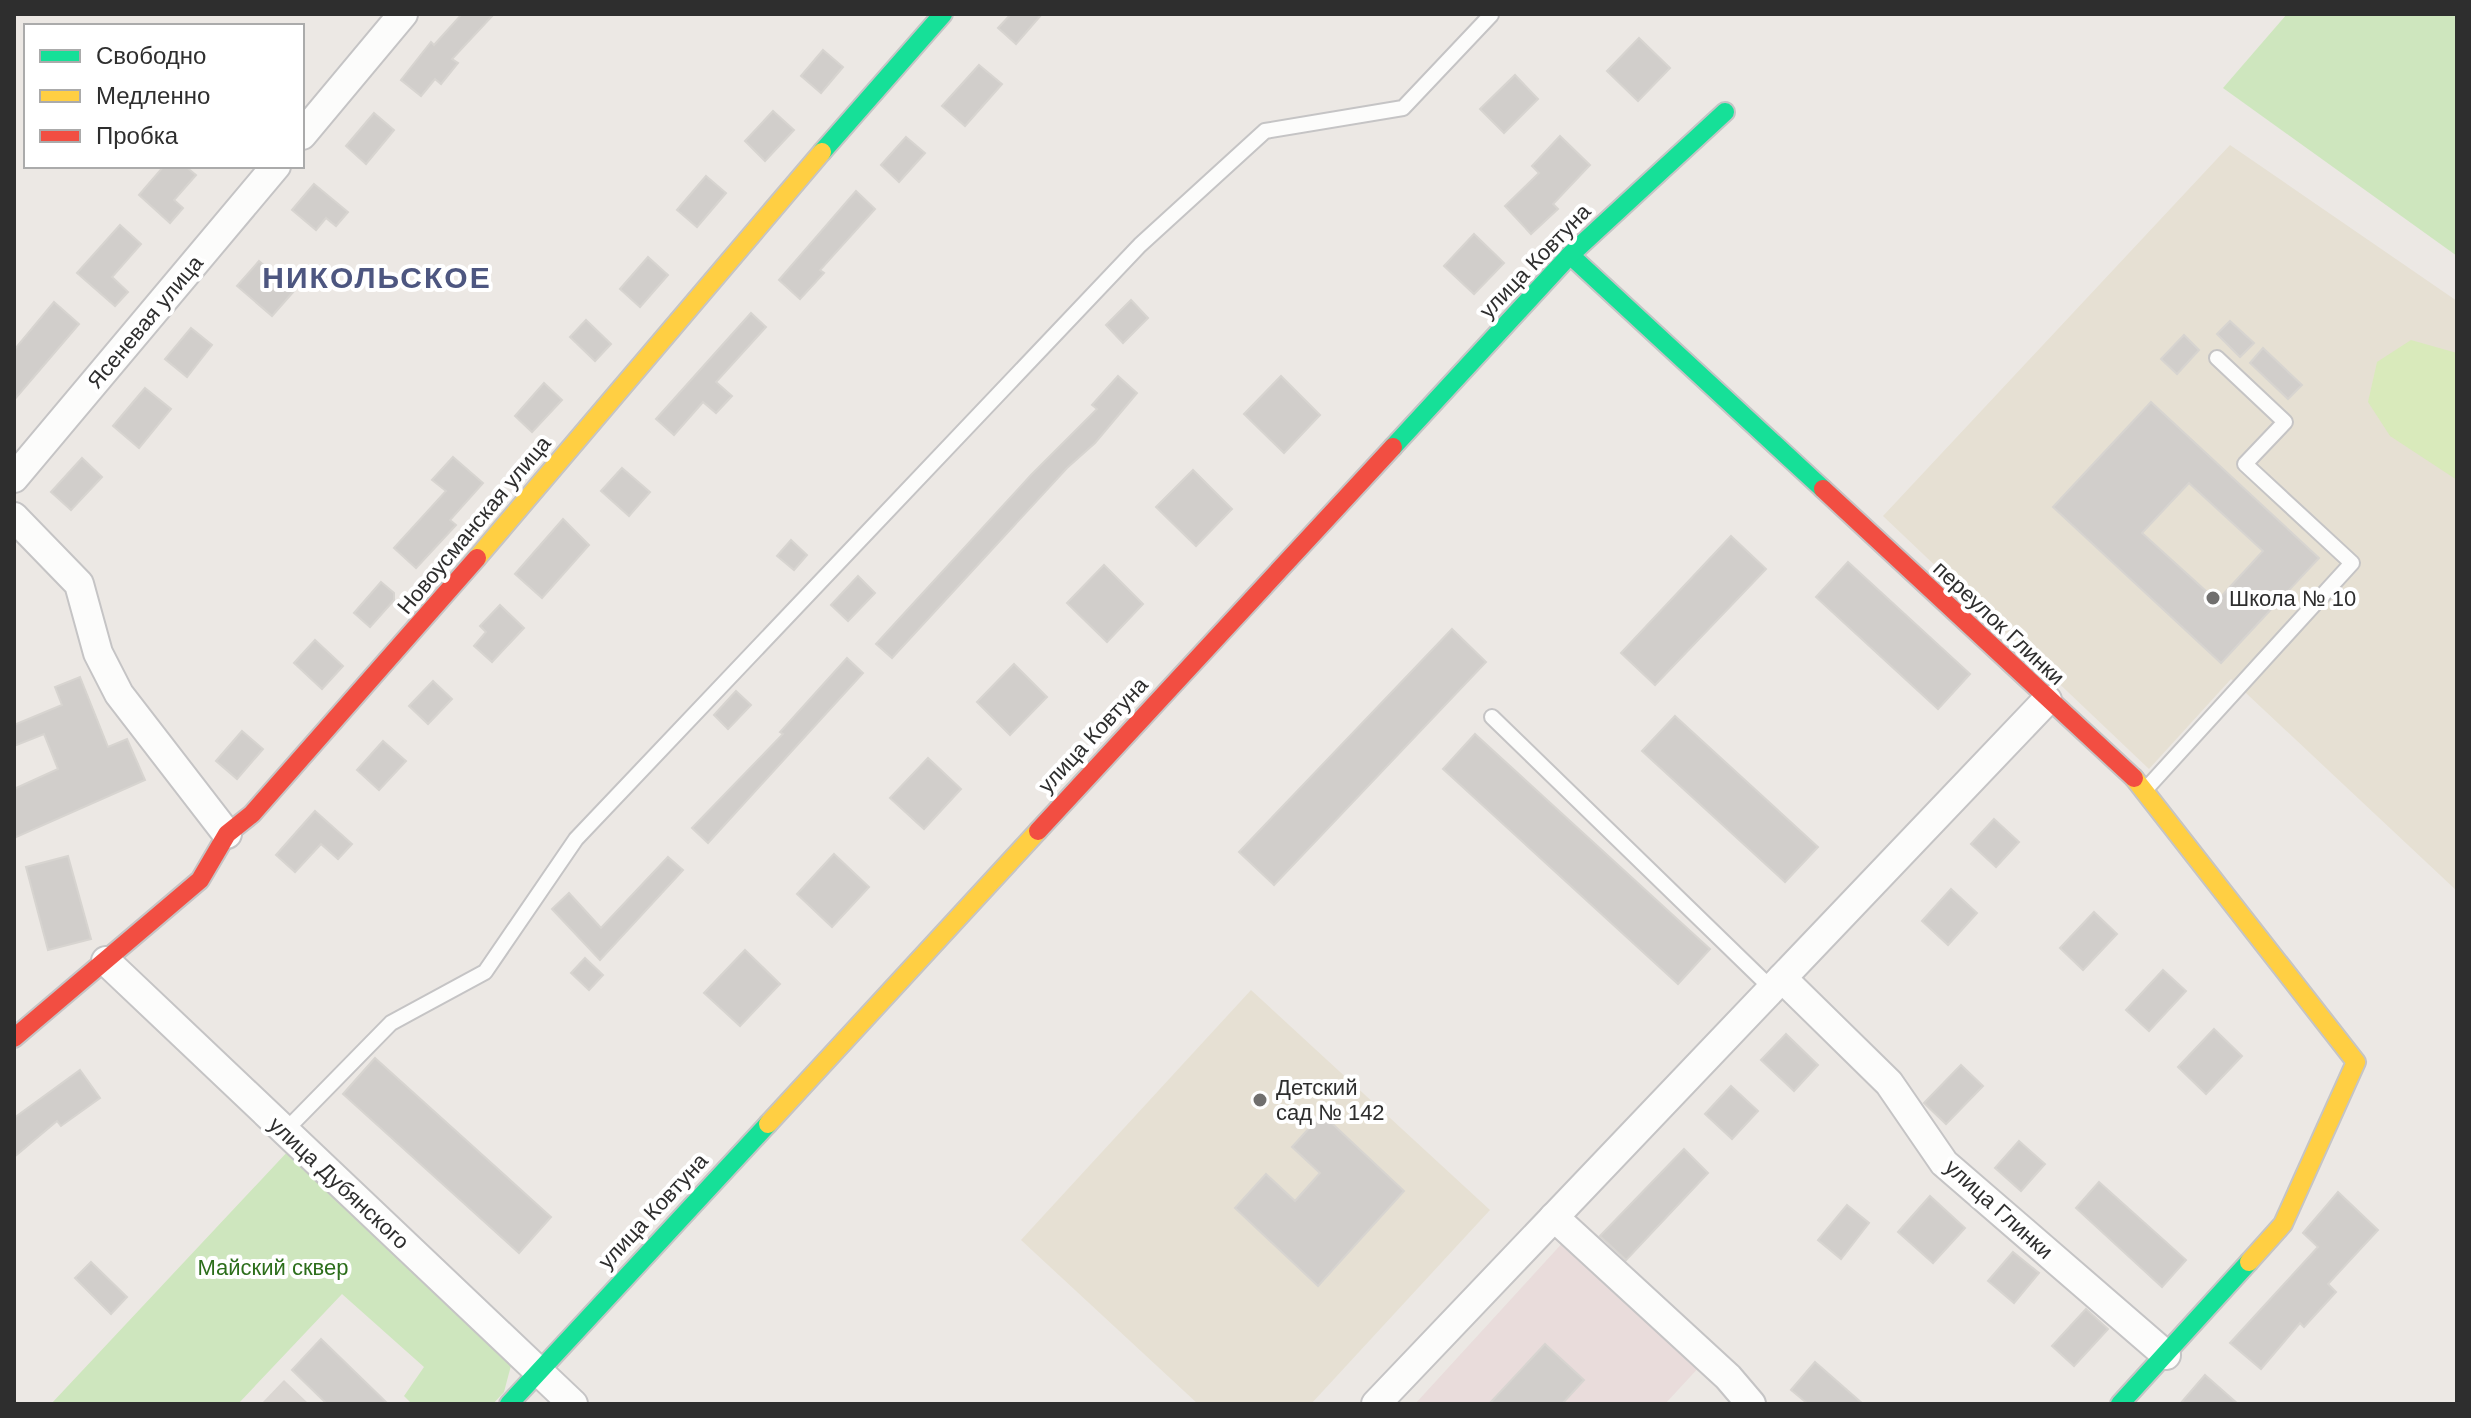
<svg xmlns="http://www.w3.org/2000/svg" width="2471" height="1418" font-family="Arial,sans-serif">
  <rect width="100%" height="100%" fill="#ece8e4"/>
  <g fill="#e6e0d3">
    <path d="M2230,145L2457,301V891L2231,679L2149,769L1883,516Z"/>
    <path d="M1251,990L1490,1210L1311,1404H1198L1021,1240Z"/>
  </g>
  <path fill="#e9dcdb" d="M1566,1239L1702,1364L1665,1404H1415Z"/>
  <g fill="#cee6be">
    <path d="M2287,14H2457V256L2223,88Z"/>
    <path d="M290,1149L513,1358L504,1392L493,1404H412L404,1396L424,1367L342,1294L238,1404H51Z"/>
  </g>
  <path fill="#d9eabb" d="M2411,340L2457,353V480L2390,436L2368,402L2377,362Z"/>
  <path fill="#dad6d2" d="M284,1380L309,1404H261Z"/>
  <g fill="#d1cecb" stroke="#d7d4d0" stroke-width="2" fill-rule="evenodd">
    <path d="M462,14H494L452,59L458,63L441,84L435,79L421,96L401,80L431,42L434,45Z"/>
    <path d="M1011,14H1042L1016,44L998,28Z"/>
    <path d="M1639,38L1670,68L1638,101L1607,71Z"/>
    <path d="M823,50L843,67L821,93L801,76Z"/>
    <path d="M979,65L1002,84L965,126L942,106Z"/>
    <path d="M1515,75L1538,99L1504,133L1480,109Z"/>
    <path d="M773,111L794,130L765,161L745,141Z"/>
    <path d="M374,113L394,130L366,164L346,146Z"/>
    <path d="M1560,136L1590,165L1553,204L1558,209L1531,234L1505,206L1539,173L1532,166Z"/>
    <path d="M906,137L925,153L899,182L881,165Z"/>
    <path d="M164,166H185L196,175L174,200L183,208L170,223L139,195Z"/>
    <path d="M706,176L726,193L697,227L677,210Z"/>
    <path d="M314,184L348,212L336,226L326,218L316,230L292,210Z"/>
    <path d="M856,191L875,209L820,270L824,273L800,299L779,280Z"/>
    <path d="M120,225L141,244L112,277L128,292L115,306L77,273Z"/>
    <path d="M1474,234L1504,263L1474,294L1444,266Z"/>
    <path d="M648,257L668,275L640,307L620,289Z"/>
    <path d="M259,261L294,291L272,316L237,286Z"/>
    <path d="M1131,300L1148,318L1123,343L1106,325Z"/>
    <path d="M54,302L79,324L14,400V350Z"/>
    <path d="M751,313L766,327L716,382L732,396L716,413L703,402L674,435L656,419Z"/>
    <path d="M586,320L611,344L595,361L570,337Z"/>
    <path d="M2230,321L2254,343L2240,357L2217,334Z"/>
    <path d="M191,328L212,345L187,377L165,359Z"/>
    <path d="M2184,335L2199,350L2177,374L2161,359Z"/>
    <path d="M2263,348L2302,385L2288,399L2250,363Z"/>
    <path d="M1118,376L1137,393L1095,443L1067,468L892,658L876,644L1031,475L1097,409L1092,405Z"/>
    <path d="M1281,376L1320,415L1284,453L1244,414Z"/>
    <path d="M544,383L562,400L532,432L515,416Z"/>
    <path d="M145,388L171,409L139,448L113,426Z"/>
    <path d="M2151,402L2319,558L2221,663L2053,507ZM2189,483L2263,551L2217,601L2142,533Z"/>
    <path d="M453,457L483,483L450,520L456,525L416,568L394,548L446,491L432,480Z"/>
    <path d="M82,458L102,477L71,510L51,492Z"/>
    <path d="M622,468L650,492L629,516L601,491Z"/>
    <path d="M1193,470L1232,509L1196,546L1156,507Z"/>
    <path d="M563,519L589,545L542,598L515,574Z"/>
    <path d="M1731,536L1766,569L1655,685L1621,653Z"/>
    <path d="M791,540L807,555L794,570L777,556Z"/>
    <path d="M1848,562L1970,674L1938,709L1816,597Z"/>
    <path d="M1104,565L1143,604L1107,642L1067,603Z"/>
    <path d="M858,576L875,593L848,621L831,605Z"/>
    <path d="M381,582L394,593V600L370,627L354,613Z"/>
    <path d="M500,605L524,628L492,662L474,646L486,632L480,626Z"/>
    <path d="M1452,629L1486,662L1274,885L1239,852Z"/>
    <path d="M315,640L343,666L322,689L294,663Z"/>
    <path d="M847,658L863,673L708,843L692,828L783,734L780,732Z"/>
    <path d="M1014,664L1047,697L1010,735L977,702Z"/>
    <path d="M80,677L108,747L127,739L145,780L14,838V789L58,769L44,734L14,746V725L62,705L55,687Z"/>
    <path d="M433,681L452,699L428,724L409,706Z"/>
    <path d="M736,691L751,705L728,729L714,715Z"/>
    <path d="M1675,716L1818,847L1785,882L1642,751Z"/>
    <path d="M242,731L263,749L237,779L216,761Z"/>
    <path d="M1475,734L1710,949L1678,984L1443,769Z"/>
    <path d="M383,741L406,761L379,790L357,770Z"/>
    <path d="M928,758L961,789L924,829L890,798Z"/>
    <path d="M315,811L352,844L338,859L321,844L295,872L276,855Z"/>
    <path d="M1994,819L2019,842L1996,867L1971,844Z"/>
    <path d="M834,854L869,887L832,927L797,894Z"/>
    <path d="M68,856L91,939L48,950L26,867Z"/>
    <path d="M668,857L683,870L600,960L552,909L569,893L601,928Z"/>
    <path d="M1951,889L1977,913L1948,945L1922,921Z"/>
    <path d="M2094,912L2117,934L2083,970L2060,948Z"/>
    <path d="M745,950L780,984L740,1026L704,993Z"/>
    <path d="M585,958L603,975L589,990L571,973Z"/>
    <path d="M2163,970L2186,991L2149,1031L2126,1010Z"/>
    <path d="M2214,1029L2242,1056L2206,1094L2178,1067Z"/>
    <path d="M1786,1034L1818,1065L1794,1091L1761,1060Z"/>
    <path d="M375,1058L551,1217L519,1253L343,1094Z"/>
    <path d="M1961,1065L1983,1086L1946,1124L1924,1103Z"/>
    <path d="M80,1070L100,1098L61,1126L57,1121L14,1157V1118Z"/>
    <path d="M1731,1086L1758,1111L1732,1139L1705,1114Z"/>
    <path d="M1322,1114L1404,1191L1318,1286L1235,1208L1266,1174L1295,1201L1320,1173L1292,1147Z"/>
    <path d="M2019,1141L2045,1164L2021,1191L1995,1168Z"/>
    <path d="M1684,1149L1708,1173L1626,1260L1600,1236Z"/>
    <path d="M2099,1182L2186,1260L2162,1287L2076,1208Z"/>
    <path d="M2338,1192L2378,1230L2328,1284L2336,1292L2304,1327L2300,1323L2261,1369L2230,1343L2318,1247L2303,1233Z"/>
    <path d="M1930,1196L1965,1228L1933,1263L1898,1232Z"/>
    <path d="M1847,1205L1869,1223L1841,1259L1818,1240Z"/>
    <path d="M2013,1252L2039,1273L2014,1303L1988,1281Z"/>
    <path d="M91,1262L127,1297L111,1314L75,1278Z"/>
    <path d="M2086,1309L2108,1329L2074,1366L2052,1346Z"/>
    <path d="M321,1339L388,1404H327L292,1370Z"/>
    <path d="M1545,1344L1584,1380L1562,1404H1489Z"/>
    <path d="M1815,1362L1863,1404H1808L1791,1390Z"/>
    <path d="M2205,1375L2238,1404H2180Z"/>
  </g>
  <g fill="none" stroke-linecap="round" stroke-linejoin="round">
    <defs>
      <g id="lane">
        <path d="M1492,717L1772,989"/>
        <path d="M2146,789L2352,563L2245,464L2285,422L2217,358"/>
        <path d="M285,1131L391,1023L485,972L576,839L1140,245L1265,131L1403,108L1491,15"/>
      </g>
      <g id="street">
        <path d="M302,135L403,14"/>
        <path d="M14,478L276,166"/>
        <path d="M14,517L79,584L98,653L119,694L227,834"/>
        <path d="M106,961L573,1404"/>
        <path d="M1782,978L1889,1083L1944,1163L2166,1355"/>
        <path d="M1554,1217L1728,1377L1751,1404"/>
        <path d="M1376,1404L2047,700"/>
      </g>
      <g id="fast">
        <path d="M822,152L943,14"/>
        <path d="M1570,255L1823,489"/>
        <path d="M1393,447L1570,255L1725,112"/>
        <path d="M509,1404L768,1124"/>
        <path d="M2120,1404L2249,1262"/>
      </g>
      <g id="slow">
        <path d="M477,558L822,152"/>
        <path d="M2134,778L2356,1062L2283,1224L2249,1262"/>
        <path d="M768,1124L1038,831"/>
      </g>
      <g id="jam">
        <path d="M1823,489L2134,778"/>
        <path d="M1038,831L1393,447"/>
        <path d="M14,1038L200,880L227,834L252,814L477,558"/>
      </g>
    </defs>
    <use href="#lane" stroke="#c5c4c5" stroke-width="18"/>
    <use href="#street" stroke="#c5c4c5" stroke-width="32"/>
    <use href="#fast" stroke="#c5c4c5" stroke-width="22"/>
    <use href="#slow" stroke="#c5c4c5" stroke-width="22"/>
    <use href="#jam" stroke="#c5c4c5" stroke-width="22"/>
    <use href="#lane" stroke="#fcfcfb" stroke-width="14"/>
    <use href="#street" stroke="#fcfcfb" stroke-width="28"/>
    <use href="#fast" stroke="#16e098" stroke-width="18"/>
    <use href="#slow" stroke="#ffcf43" stroke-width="18"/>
    <use href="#jam" stroke="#f24e42" stroke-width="18"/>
  </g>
  <g fill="#706f6e" stroke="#fff" stroke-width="3">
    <circle cx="2213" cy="598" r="8"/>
    <circle cx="1260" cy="1100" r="8"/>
  </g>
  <g text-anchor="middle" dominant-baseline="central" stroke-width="8" stroke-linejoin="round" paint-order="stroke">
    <g font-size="22" fill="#2e2e2e" stroke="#fff">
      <text transform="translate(1535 261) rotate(-46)">улица Ковтуна</text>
      <text transform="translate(145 322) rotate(-50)">Ясеневая улица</text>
      <text transform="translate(474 525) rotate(-50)">Новоусманская улица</text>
      <text transform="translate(1999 623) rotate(43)">переулок Глинки</text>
      <text transform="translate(1093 735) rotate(-47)">улица Ковтуна</text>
      <text transform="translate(339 1183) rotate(43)">улица Дубянского</text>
      <text transform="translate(1999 1209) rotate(42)">улица Глинки</text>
      <text transform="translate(653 1211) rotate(-47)">улица Ковтуна</text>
    </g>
    <g font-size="22" fill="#2e2e2e" stroke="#fff" text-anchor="start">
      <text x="2229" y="598">Школа № 10</text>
      <text x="1276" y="1087">Детский<tspan x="1276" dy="25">сад № 142</tspan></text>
    </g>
    <g font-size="22" fill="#2c6e1b" stroke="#fff">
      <text x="273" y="1267">Майский сквер</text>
    </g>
    <g font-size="30" font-weight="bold" letter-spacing="2" fill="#4d5680" stroke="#fff">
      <text x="377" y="277">НИКОЛЬСКОЕ</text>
    </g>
  </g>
  <rect width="2471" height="1418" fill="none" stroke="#2e2e2e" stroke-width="32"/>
  <rect x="24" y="24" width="280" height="144" fill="#ffffff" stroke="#ababab" stroke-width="2"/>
  <rect x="40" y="50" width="40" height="12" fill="#16e098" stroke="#ababab" stroke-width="2"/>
  <text x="96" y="64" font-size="24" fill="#2e2e2e">Свободно</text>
  <rect x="40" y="90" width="40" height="12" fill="#ffcf43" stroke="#ababab" stroke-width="2"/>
  <text x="96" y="104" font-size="24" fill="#2e2e2e">Медленно</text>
  <rect x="40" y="130" width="40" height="12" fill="#f24e42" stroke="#ababab" stroke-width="2"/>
  <text x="96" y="144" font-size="24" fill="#2e2e2e">Пробка</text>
</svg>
